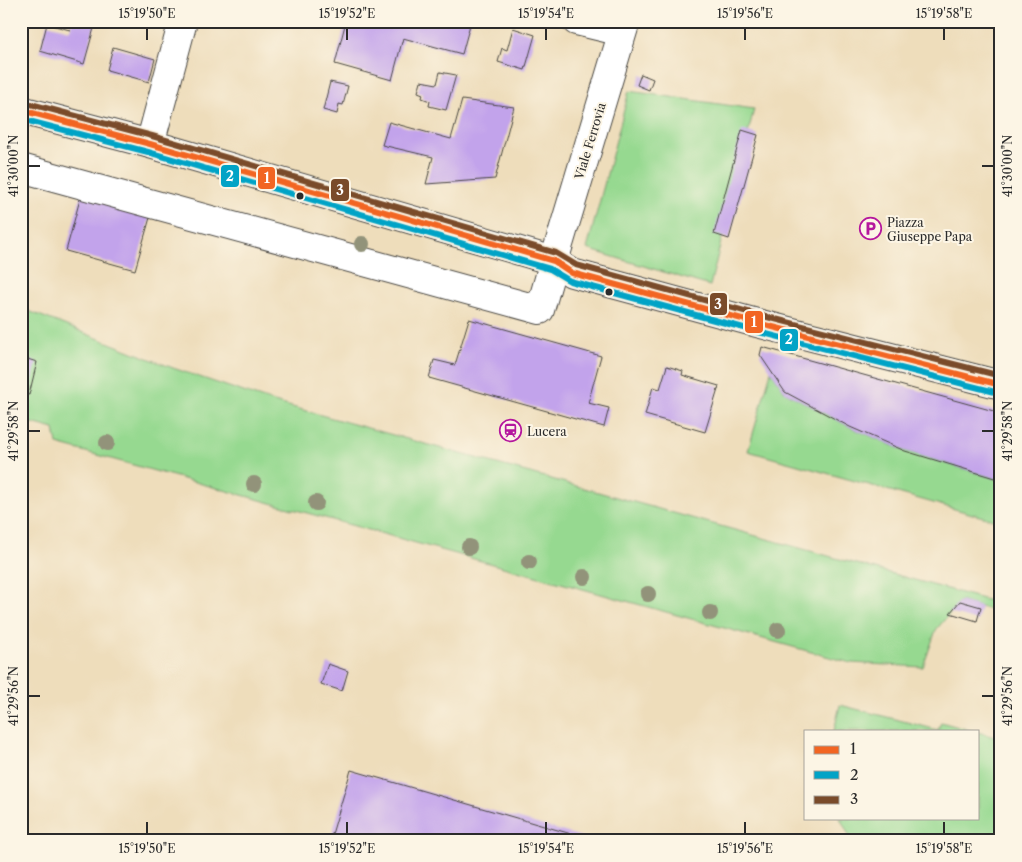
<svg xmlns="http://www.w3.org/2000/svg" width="1022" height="862" font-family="'Libre Caslon Text',serif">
  <rect width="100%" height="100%" fill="#fcf5e5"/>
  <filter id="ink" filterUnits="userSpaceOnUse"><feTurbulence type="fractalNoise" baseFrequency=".02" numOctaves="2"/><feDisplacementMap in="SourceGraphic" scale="10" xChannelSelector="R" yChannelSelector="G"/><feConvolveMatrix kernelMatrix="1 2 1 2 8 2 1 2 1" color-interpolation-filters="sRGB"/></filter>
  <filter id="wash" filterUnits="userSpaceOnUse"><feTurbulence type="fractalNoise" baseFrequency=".0096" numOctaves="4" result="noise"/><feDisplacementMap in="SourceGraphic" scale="20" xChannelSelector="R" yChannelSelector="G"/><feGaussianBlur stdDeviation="1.12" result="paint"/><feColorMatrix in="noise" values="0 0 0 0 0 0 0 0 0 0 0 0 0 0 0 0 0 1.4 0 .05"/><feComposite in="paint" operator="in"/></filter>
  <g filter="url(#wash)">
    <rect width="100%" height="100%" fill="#edb"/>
    <g fill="#96d990" stroke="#60825e">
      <path d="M629,91L754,109L710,286L587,249Z"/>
      <path d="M21,308L173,368L267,400L1001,604V613L960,601L936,630L923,667L851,663L57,444L54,429L21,420Z"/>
      <path d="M771,371L785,392L850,427L905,451L1001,480V522L748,451Z"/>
      <path d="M840,705L938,730L941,722L973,731H834Z"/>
      <path d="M978,732L1001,739V841H852L840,818H978Z"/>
    </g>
    <g id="blocks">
      <g fill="#c2a3eb">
        <path d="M72,21H96L84,64L40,51L47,24L70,30Z"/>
        <path d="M346,21H471L462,54L403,38L392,80L335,64Z"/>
        <path d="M513,28L535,35L525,70L498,62L502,48L507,50Z"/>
        <path d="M113,47L155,59L149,82L107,70Z"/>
        <path d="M440,72L456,75L446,110L429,106L430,101L422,98L423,94L418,92L421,81L437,84Z"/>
        <path d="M641,74L653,79L649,90L637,85Z"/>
        <path d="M330,82L348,86L343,105L339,104L337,114L323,110Z"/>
        <path d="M462,100L514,107L495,179L426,184L433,157L382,145L389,122L451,139Z"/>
        <path d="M742,130L758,135L729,239L714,234Z"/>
        <path d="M83,188L153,207L135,270L66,251Z"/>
        <path d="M469,319L601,356L588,403L609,408L604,427L429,378L434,360L455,365Z"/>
        <path d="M762,347L1001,413V480L905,451L850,427L785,392L760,355Z"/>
        <path d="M21,357L37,362L29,395L21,393Z"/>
        <path d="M667,366L683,371L682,375L719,386L705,432L645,415L653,387L660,389Z"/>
        <path d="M960,601L981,607L977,621L950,613Z"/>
        <path d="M328,664L348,671L342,691L321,684Z"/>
        <path d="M351,770L592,840V841H330Z"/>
      </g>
    </g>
  </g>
  <g filter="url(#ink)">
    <use href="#blocks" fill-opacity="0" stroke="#484641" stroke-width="1"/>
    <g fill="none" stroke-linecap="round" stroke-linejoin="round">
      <defs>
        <g id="minor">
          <path d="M576,21L622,32"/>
          <path d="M150,144L183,21"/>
          <path d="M21,168L540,310L554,261"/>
        </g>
        <g id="major">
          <path d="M21,110L150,144L554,261L572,273L757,323L1001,385"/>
          <path d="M554,261L626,21"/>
        </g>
      </defs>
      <use href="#minor" stroke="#484641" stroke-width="30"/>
      <use href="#major" stroke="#484641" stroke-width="30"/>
      <use href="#minor" stroke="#fff" stroke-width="28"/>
      <use href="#major" stroke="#fff" stroke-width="28"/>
      <defs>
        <path id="bus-1" d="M21,110L150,144L554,261L572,273L757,323L1001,385"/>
        <path id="bus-2" d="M21,119L148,152L550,269L570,281L755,331L999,393"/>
        <path id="bus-3" d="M23,102L152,136L556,253L576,265L759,315L1001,376"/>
      </defs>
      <use href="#bus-1" stroke="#fcf5e5" stroke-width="10"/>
      <use href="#bus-2" stroke="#fcf5e5" stroke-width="10"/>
      <use href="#bus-3" stroke="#fcf5e5" stroke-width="10"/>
      <use href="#bus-1" stroke="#f26522" stroke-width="6"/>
      <use href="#bus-2" stroke="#02a3c6" stroke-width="6"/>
      <use href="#bus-3" stroke="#7a4b2a" stroke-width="6"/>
    </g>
    <g fill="#92937a">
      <circle cx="362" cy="244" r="8"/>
      <circle cx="107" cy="443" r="8"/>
      <circle cx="254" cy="484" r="8"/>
      <circle cx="316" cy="503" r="8"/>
      <circle cx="469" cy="547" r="8"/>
      <circle cx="529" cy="562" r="8"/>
      <circle cx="584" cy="577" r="8"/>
      <circle cx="648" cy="594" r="8"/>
      <circle cx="710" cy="613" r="8"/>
      <circle cx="778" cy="630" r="8"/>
    </g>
  </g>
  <path fill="none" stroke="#2b2b2b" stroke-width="2" d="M147,28V40M347,28V40M546,28V40M745,28V40M944,28V40M28,166H40M982,166H994M28,431H40M982,431H994M28,696H40M982,696H994M147,822V834M347,822V834M546,822V834M745,822V834M944,822V834"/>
  <defs>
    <symbol id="parking-ring" viewBox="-11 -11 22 22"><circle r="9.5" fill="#fcf5e5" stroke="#b5179e" stroke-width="1.5"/><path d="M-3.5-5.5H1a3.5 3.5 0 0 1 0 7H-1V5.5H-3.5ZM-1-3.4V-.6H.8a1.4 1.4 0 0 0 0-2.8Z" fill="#b5179e"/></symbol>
    <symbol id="station-ring" viewBox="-11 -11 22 22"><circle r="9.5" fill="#fcf5e5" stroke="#b5179e" stroke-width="1.5"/><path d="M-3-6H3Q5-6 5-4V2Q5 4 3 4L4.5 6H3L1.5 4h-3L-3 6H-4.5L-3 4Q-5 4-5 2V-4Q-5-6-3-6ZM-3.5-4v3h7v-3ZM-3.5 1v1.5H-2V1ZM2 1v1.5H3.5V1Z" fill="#b5179e"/></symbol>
  </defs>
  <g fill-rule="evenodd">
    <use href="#parking-ring" x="858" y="216" width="25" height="25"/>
    <use href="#station-ring" x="498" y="418" width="25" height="25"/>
  </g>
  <g fill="#2b2b2b" stroke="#fcf5e5" stroke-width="2">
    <circle cx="300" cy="196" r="4.5"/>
    <circle cx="609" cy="292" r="4.5"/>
  </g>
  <g text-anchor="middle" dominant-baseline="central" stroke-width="4" stroke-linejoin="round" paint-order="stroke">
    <g font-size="12" fill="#2b2b2b" stroke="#fcf5e5">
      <text transform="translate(590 141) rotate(-73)">Viale Ferrovia</text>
    </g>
    <g font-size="12" fill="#2b2b2b" stroke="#fcf5e5" text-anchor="start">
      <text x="887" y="222">Piazza<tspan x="887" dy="14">Giuseppe Papa</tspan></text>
      <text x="527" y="431">Lucera</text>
    </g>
  </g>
  <g stroke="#fcf5e5" stroke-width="2">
    <rect x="220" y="164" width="20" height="24" rx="5" fill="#02a3c6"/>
    <rect x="257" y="166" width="19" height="24" rx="5" fill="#f26522"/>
    <rect x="330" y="178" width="20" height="24" rx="5" fill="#7a4b2a"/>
    <rect x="709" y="292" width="19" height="24" rx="5" fill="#7a4b2a"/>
    <rect x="744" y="310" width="20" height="24" rx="5" fill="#f26522"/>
    <rect x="779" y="328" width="20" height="24" rx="5" fill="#02a3c6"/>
  </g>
  <g font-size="14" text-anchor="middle" font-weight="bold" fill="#fff">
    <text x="230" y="181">2</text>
    <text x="267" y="183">1</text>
    <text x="340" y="195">3</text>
    <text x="718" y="309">3</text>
    <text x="754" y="327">1</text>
    <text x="789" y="344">2</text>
  </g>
  <rect width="1022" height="862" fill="none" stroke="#fcf5e5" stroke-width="55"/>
  <rect x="804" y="730" width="175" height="90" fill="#fcf5e5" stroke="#a8a49b"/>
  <rect x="814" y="746" width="25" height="8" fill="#f26522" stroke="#a8a49b"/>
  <text x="850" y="754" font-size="15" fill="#2b2b2b">1</text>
  <rect x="814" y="771" width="25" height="8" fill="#02a3c6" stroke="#a8a49b"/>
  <text x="850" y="780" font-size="15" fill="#2b2b2b">2</text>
  <rect x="814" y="796" width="25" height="8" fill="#7a4b2a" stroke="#a8a49b"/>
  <text x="850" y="804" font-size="15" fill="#2b2b2b">3</text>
  <rect x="28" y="28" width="966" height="806" fill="none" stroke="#2b2b2b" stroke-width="2"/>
  <g font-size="12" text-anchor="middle" fill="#2b2b2b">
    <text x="147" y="18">15°19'50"E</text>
    <text x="347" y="18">15°19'52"E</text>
    <text x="546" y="18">15°19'54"E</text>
    <text x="745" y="18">15°19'56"E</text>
    <text x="944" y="18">15°19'58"E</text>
    <text transform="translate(14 166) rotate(-90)" y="4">41°30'00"N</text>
    <text transform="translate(1008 166) rotate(-90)" y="4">41°30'00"N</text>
    <text transform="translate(14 431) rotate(-90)" y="4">41°29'58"N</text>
    <text transform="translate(1008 431) rotate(-90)" y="4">41°29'58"N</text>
    <text transform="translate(14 696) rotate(-90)" y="4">41°29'56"N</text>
    <text transform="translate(1008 696) rotate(-90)" y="4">41°29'56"N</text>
    <text x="147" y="853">15°19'50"E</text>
    <text x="347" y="853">15°19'52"E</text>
    <text x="546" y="853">15°19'54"E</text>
    <text x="745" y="853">15°19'56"E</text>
    <text x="944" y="853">15°19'58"E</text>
  </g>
</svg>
